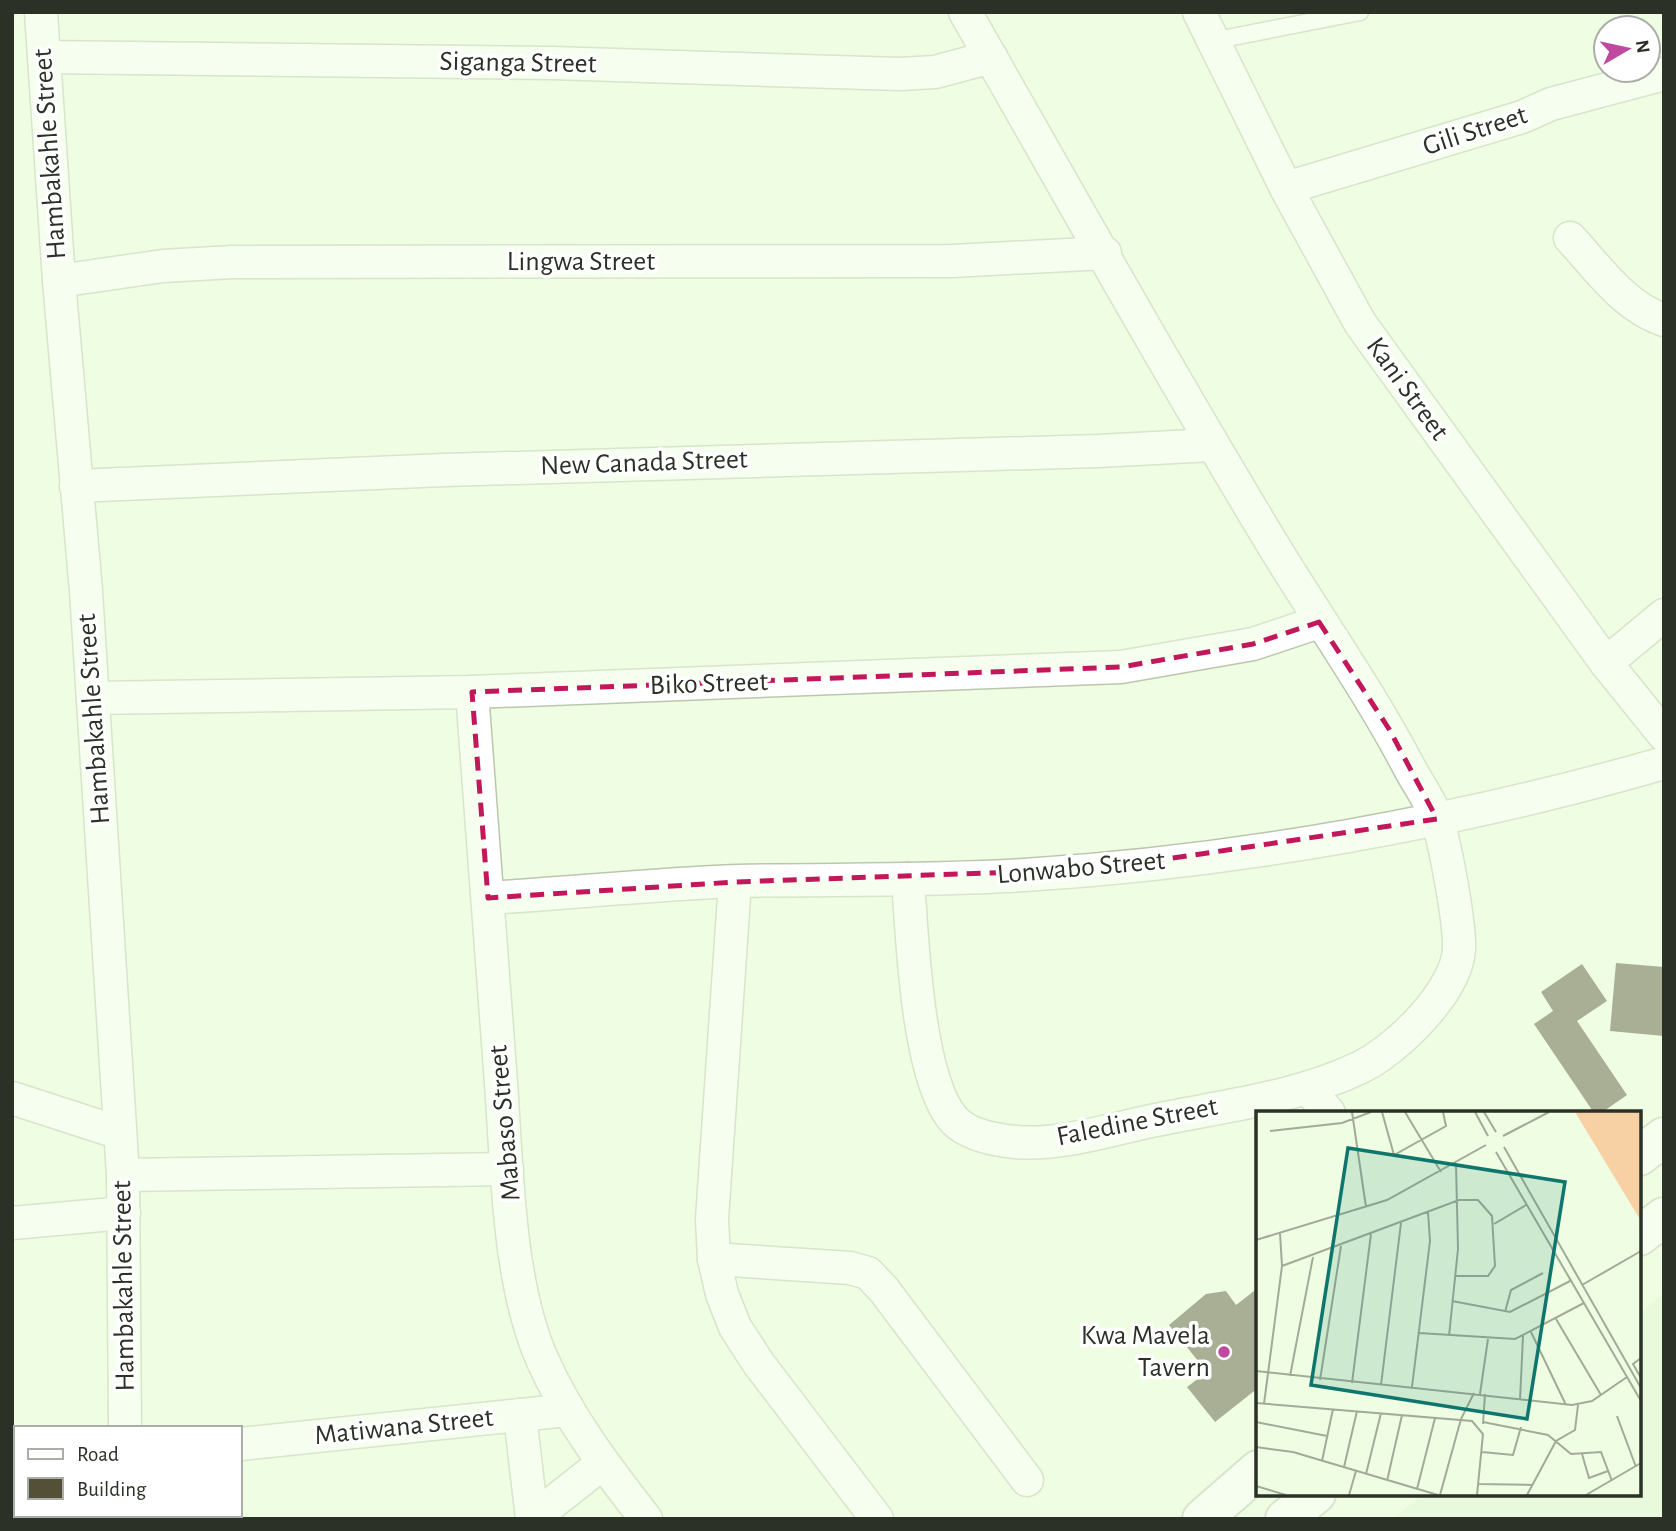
<svg xmlns="http://www.w3.org/2000/svg" width="1676" height="1531" font-family="'Alegreya Sans',sans-serif">
  <rect width="100%" height="100%" fill="#effde2"/>
  <path fill="#e2f3d2" d="M1664,1293V1519H1393L1423,1494H1639V1314Z"/>
  <g fill="#545038">
    <path d="M1616,963L1664,967V1036L1610,1031Z"/>
    <path d="M1582,964L1607,1001L1577,1021L1627,1095L1601,1113H1594L1534,1024L1553,1011L1541,992Z"/>
    <path d="M1258,1288V1388L1215,1422L1187,1387L1207,1372L1169,1325L1206,1294L1226,1291L1236,1305Z"/>
  </g>
  <g fill="none" stroke-linecap="round" stroke-linejoin="round">
    <defs>
      <path id="lane" d="M1212,41L1360,12"/>
      <g id="street">
        <path d="M41,12L59,281L86,591L123,1175L125,1428"/>
        <path d="M1199,12L1286,188L1360,323L1606,663L1664,735"/>
        <path d="M44,57L552,63L900,74L935,72L991,57"/>
        <path d="M1286,188L1522,117L1551,104L1664,74"/>
        <path d="M1570,238C1597,267 1624,307 1664,320"/>
        <path d="M59,281L163,266L233,262L952,261L1105,253"/>
        <path d="M76,486L444,470L1098,451L1212,445"/>
        <path d="M1606,663L1664,615"/>
        <path d="M472,692C482,823 492,953 501,1083C507,1167 508,1282 542,1359C568,1418 607,1469 646,1519"/>
        <path d="M93,698L472,692L1121,667L1253,644L1319,622"/>
        <path d="M908,879C912,935 917,1079 954,1120C968,1135 995,1140 1015,1142C1061,1146 1111,1129 1156,1120C1223,1106 1296,1098 1359,1068C1396,1051 1457,991 1459,949C1460,924 1445,840 1436,817C1430,800 1418,784 1409,767C1368,689 1316,616 1270,540C1165,366 1066,189 965,12"/>
        <path d="M735,882L712,1219L714,1259L722,1294L735,1327L759,1364L877,1519"/>
        <path d="M488,898C571,893 655,884 738,881C833,879 929,881 1024,875C1236,862 1460,822 1664,763"/>
        <path d="M1308,1088L1329,1113"/>
        <path d="M12,1098L120,1133"/>
        <path d="M123,1175L507,1169"/>
        <path d="M12,1223L124,1213"/>
        <path d="M714,1259L850,1268L868,1273L884,1290L1027,1480"/>
        <path d="M520,1415L532,1519"/>
        <path d="M240,1444L568,1410"/>
        <path d="M128,1515V1519"/>
        <path d="M532,1519L603,1463"/>
      </g>
      <g id="secondary">
        <path d="M1639,1156L1664,1137"/>
        <path d="M1639,1236L1664,1217"/>
        <path d="M1202,1519L1258,1470"/>
        <path d="M1285,1519L1316,1494"/>
      </g>
    </defs>
    <use href="#lane" stroke="#bac7ae" stroke-width="19"/>
    <use href="#street" stroke="#bac7ae" stroke-width="35"/>
    <use href="#secondary" stroke="#bac7ae" stroke-width="42"/>
    <use href="#lane" stroke="#fff" stroke-width="16"/>
    <use href="#street" stroke="#fff" stroke-width="32"/>
    <use href="#secondary" stroke="#fff" stroke-width="38"/>
  </g>
  <path d="M0 0H1676V1531H0ZM1319,622L1389,729L1437,819L1099,869L735,882L488,898L472,692L1121,667L1253,644Z" fill="#effde2" fill-opacity=".55" fill-rule="evenodd"/>
  <path fill="none" stroke="#c2185b" stroke-width="5" stroke-dasharray="14 9" stroke-linejoin="round" d="M1319,622L1389,729L1437,819L1099,869L735,882L488,898L472,692L1121,667L1253,644Z"/>
  <circle fill="#c049a0" stroke="#fff" stroke-width="2.5" cx="1224" cy="1352" r="7"/>
  <g text-anchor="middle" dominant-baseline="central" stroke-width="7" stroke-linejoin="round" paint-order="stroke">
    <g font-size="28" fill="#2c3127" stroke="#fff">
      <text transform="translate(518 63) rotate(1)">Siganga Street</text>
      <text transform="translate(1475 131) rotate(-18)">Gili Street</text>
      <text transform="translate(50 154) rotate(-94)">Hambakahle Street</text>
      <text x="581" y="262">Lingwa Street</text>
      <text transform="translate(1407 389) rotate(54)">Kani Street</text>
      <text transform="translate(644 463) rotate(-2)">New Canada Street</text>
      <text transform="translate(709 684) rotate(-2)">Biko Street</text>
      <text transform="translate(94 719) rotate(-94)">Hambakahle Street</text>
      <text transform="translate(1081 868) rotate(-5)">Lonwabo Street</text>
      <text transform="translate(1137 1122) rotate(-11)">Faledine Street</text>
      <text transform="translate(505 1123) rotate(-95)">Mabaso Street</text>
      <text transform="translate(124 1286) rotate(-91)">Hambakahle Street</text>
      <text transform="translate(404 1427) rotate(-6)">Matiwana Street</text>
    </g>
    <g font-size="28" fill="#2c3127" stroke="#fff" text-anchor="end">
      <text x="1210" y="1336">Kwa Mavela<tspan x="1210" dy="32">Tavern</tspan></text>
    </g>
  </g>
  <g transform="translate(1256 1111)">
    <rect width="385" height="385" fill="#effde2"/>
    <path d="M319,1H385V110Z" fill="#f7d0a4"/>
    <path fill="none" stroke="#a1ab97" stroke-width="2" d="M96,1L110,96M126,1L138,44L190,15L187,1M149,1L185,61M219,1L232,25M228,1L240,21M14,20L86,12L115,1M247,25L293,1M248,36L385,277M240,41L385,290M238,113L270,94M0,129L131,89L230,34M0,131V169M26,155L203,89H222L236,105L239,155L232,165H200M326,174L385,140M196,190L254,201L316,169M249,201L255,179L287,162M300,208L345,284M275,221L310,294M163,222L259,228L328,192M193,225L202,138L200,53M385,247L377,253L385,267M0,260L316,294L336,290L371,266M34,265L57,146M64,269L85,135M96,272L115,123M125,274L145,112M156,276L174,130L172,101M224,283L232,228M264,289L267,225M0,292L216,310L227,323L221,384M8,293L26,155L24,122M361,305L380,356M0,311L71,325M227,311L292,324L315,343L345,341L356,370M227,313L229,283M0,336L37,341L182,384M226,341L257,344L265,316M326,343L333,367L352,360M66,350L77,298M88,356L101,300M110,363L125,302M131,370L146,304M223,373L277,374M0,375L30,384M161,378L179,307M93,384L100,360M184,384L205,308L218,282M271,384L300,330L319,319L322,294M330,384L385,352"/>
    <path fill="#0f766e" fill-opacity="0.15" stroke="#0f766e" stroke-width="3.5" d="M92,37L309,71L271,308L55,274Z"/>
    <rect width="385" height="385" fill="none" stroke="#2c3127" stroke-width="3.5"/>
  </g>
  <rect width="1676" height="1531" fill="none" stroke="#2c3127" stroke-width="28"/>
  <rect x="14" y="1426" width="228" height="91" fill="#ffffff" stroke="#abada9" stroke-width="2"/>
  <rect x="28" y="1449" width="35" height="10" fill="#ffffff" stroke="#abada9" stroke-width="2"/>
  <text x="77" y="1461" font-size="21" fill="#2c3127">Road</text>
  <rect x="28" y="1478" width="35" height="21" fill="#545038" stroke="#abada9" stroke-width="2"/>
  <text x="77" y="1496" font-size="21" fill="#2c3127">Building</text>
  <g transform="translate(1627 49) rotate(81)"><circle r="33" fill="#ffffff" stroke="#abada9" stroke-width="2"/>
  <path d="M0-5L12 26L0 18L-12 26Z" fill="#c049a0"/>
  <text y="-10" font-size="19" font-weight="bold" text-anchor="middle" fill="#2c3127">N</text>
  </g>
</svg>
